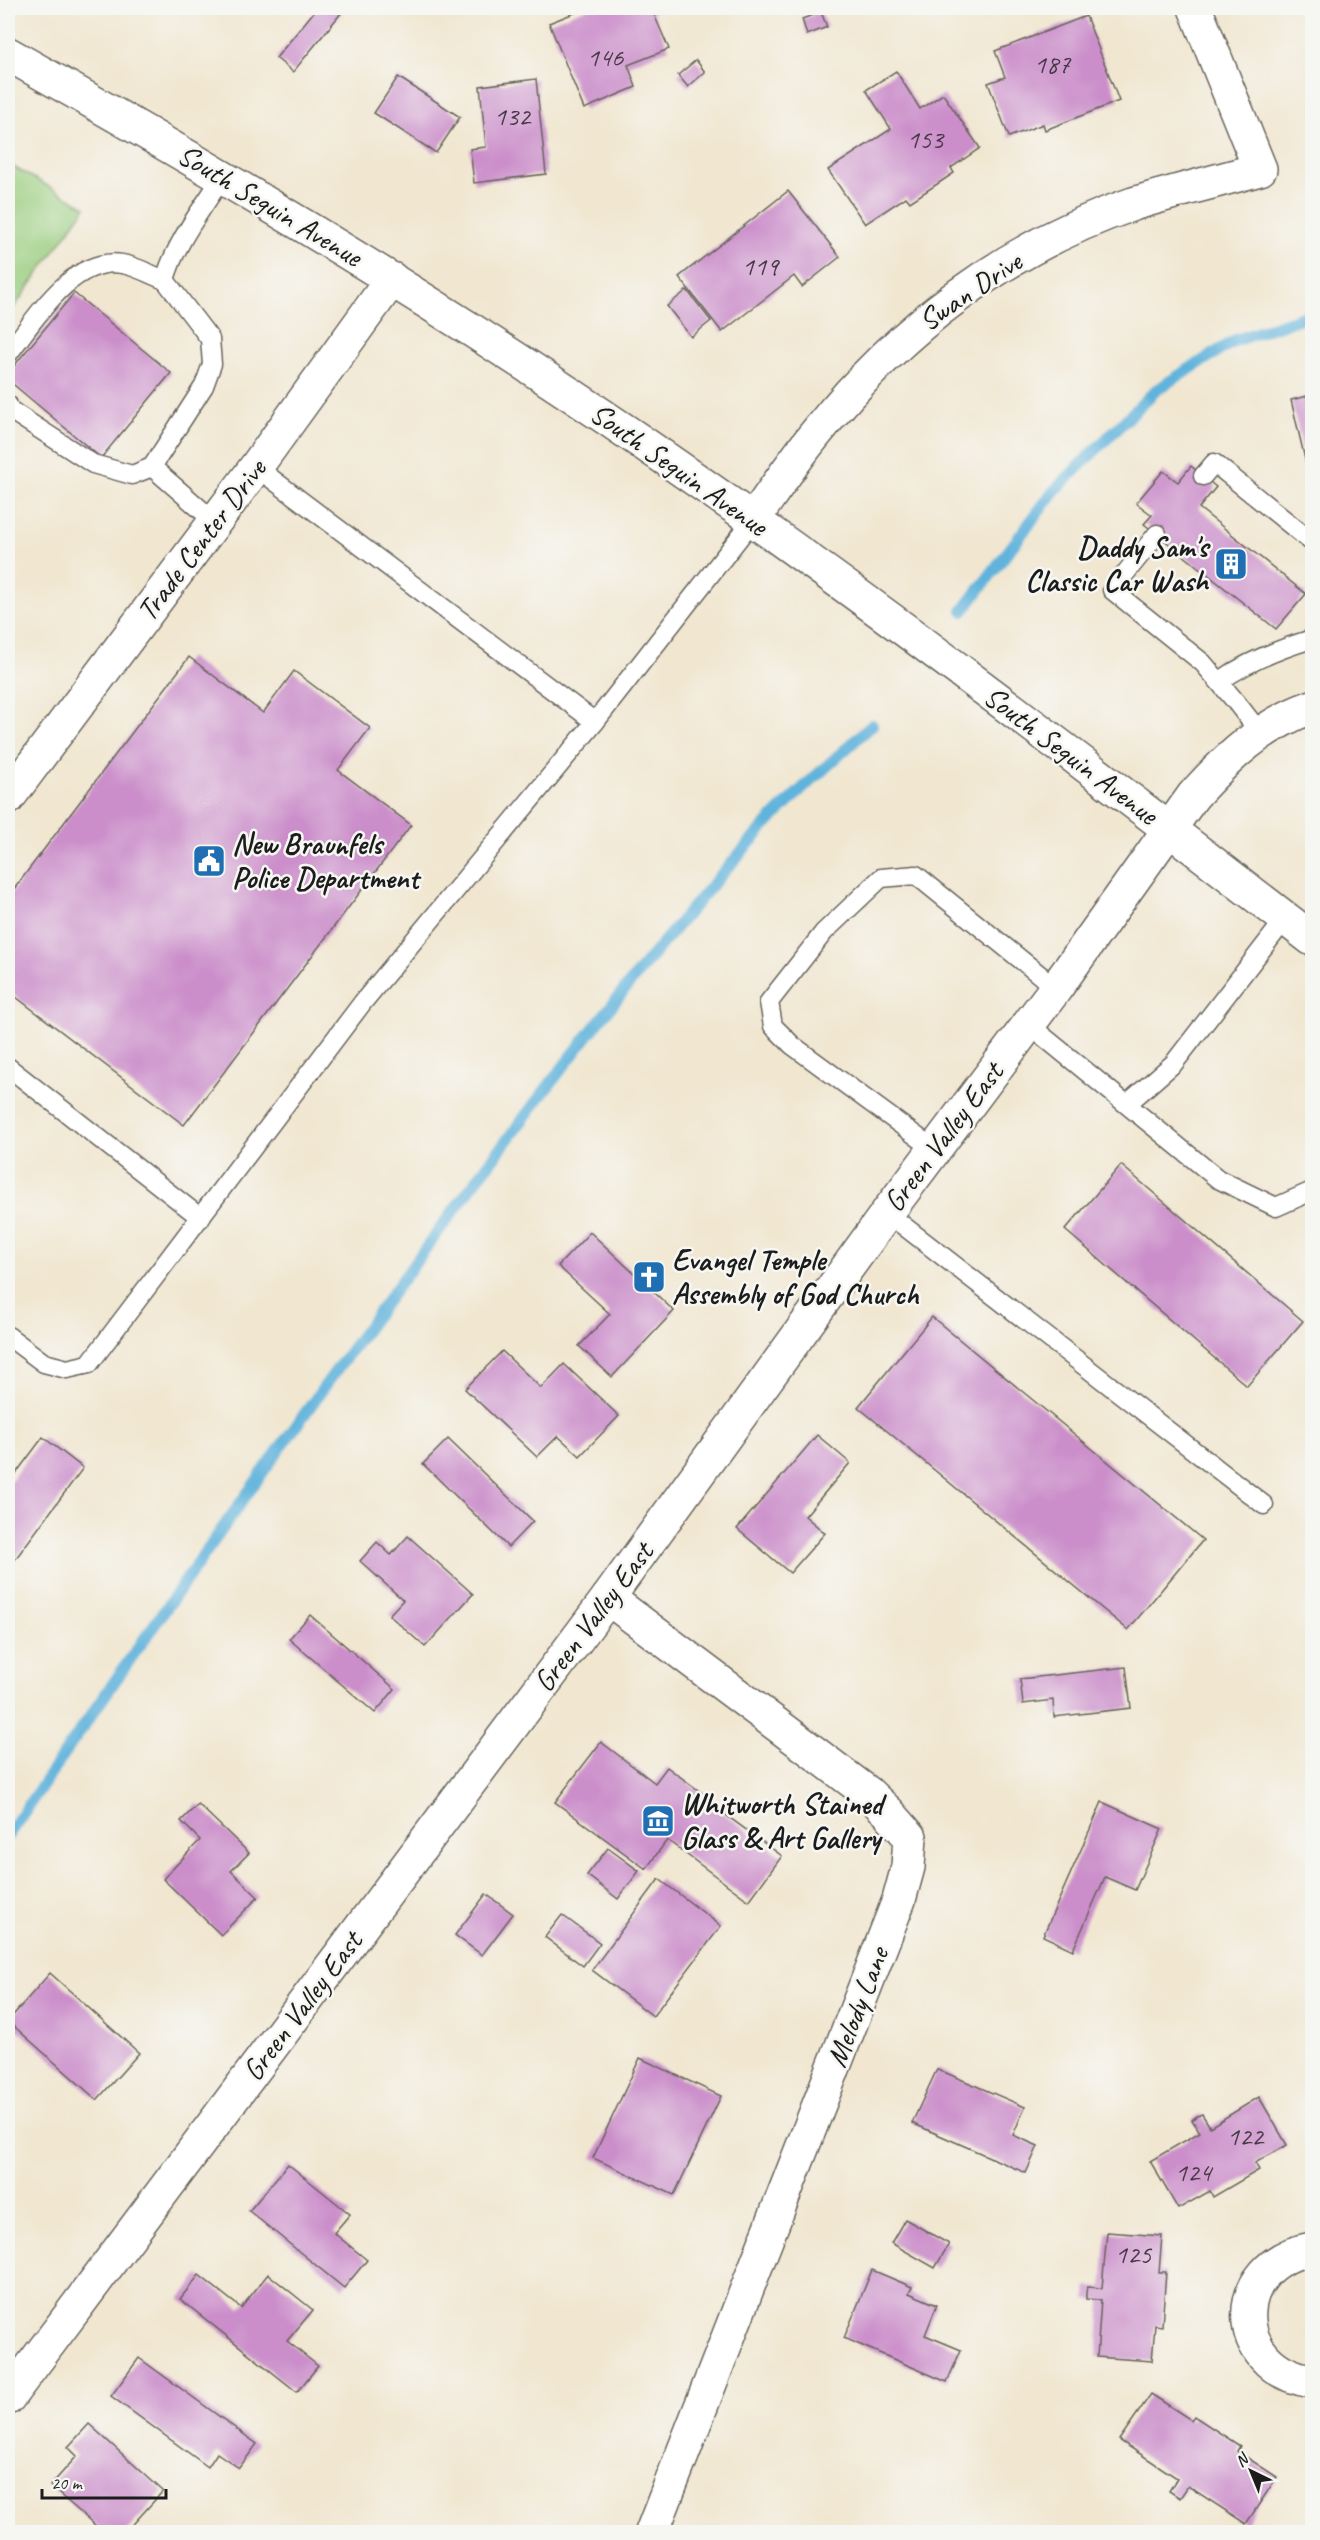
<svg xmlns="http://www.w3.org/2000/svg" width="1320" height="2540" font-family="Caveat,sans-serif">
  <rect width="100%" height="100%" fill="#f6f6f2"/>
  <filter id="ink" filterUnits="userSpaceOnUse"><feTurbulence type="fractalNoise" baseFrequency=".0167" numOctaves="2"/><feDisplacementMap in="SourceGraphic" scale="12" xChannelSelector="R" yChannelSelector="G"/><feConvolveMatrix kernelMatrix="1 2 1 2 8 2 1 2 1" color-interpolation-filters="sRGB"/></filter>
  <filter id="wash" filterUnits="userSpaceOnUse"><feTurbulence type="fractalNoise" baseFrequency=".008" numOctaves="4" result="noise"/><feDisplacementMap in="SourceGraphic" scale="24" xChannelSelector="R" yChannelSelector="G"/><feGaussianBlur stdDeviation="1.35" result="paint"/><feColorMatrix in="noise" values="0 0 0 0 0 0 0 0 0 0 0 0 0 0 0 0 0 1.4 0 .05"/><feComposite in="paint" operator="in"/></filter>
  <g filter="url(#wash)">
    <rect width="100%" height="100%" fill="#f1e7d1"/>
    <path fill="#99cd7e" stroke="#5a744d" stroke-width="1.5" d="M8,164L86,207L8,316Z"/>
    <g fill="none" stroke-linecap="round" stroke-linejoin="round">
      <g stroke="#61b3dc" stroke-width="12">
        <path d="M963,611L1054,491L1156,390L1236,340L1312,314"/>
        <path d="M8,1835C143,1639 281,1444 423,1252C531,1107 641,961 764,827C797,791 836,759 872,725"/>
      </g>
    </g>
    <g id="blocks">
      <g fill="#cb8eca">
        <path d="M317,8H337L342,12L293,72L276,58Z"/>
        <path d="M587,8H664L653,12L669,49L628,65L636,87L584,109L549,23Z"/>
        <path d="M821,12L827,27L807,35L802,19Z"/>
        <path d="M1086,16L1119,101L1045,130L1043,124L1009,137L988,83L1005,77L995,51Z"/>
        <path d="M696,60L705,72L688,87L678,75Z"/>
        <path d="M896,71L920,109L943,94L980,148L951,168L954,173L910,202L906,197L865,224L828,170L891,129L866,90Z"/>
        <path d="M398,77L460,117L436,153L374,113Z"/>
        <path d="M536,79L546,174L474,183L470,149L486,147L480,86Z"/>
        <path d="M788,191L840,257L802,287L794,276L722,332L679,277Z"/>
        <path d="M687,290L711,321L691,337L667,306Z"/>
        <path d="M74,293L171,373L101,458L8,380V373Z"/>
        <path d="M1312,395V489L1291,400Z"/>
        <path d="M1191,466L1216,487L1199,508L1306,594L1276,629L1144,524L1152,515L1136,503L1163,471L1178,482Z"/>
        <path d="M189,657L263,713L294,671L370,728L338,770L411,825L184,1125L8,991V897Z"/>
        <path d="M1121,1165L1303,1321L1247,1386L1065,1230Z"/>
        <path d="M590,1232L674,1311L612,1377L579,1346L610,1314L558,1266Z"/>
        <path d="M932,1317L1203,1540L1128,1630L858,1407Z"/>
        <path d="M502,1351L541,1388L564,1364L619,1416L580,1456L558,1436L537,1457L465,1389Z"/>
        <path d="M817,1435L850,1463L805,1516L825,1533L790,1573L737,1529Z"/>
        <path d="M43,1437L83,1468L8,1569V1484Z"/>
        <path d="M448,1439L533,1521L508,1547L423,1464Z"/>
        <path d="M408,1536L473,1594L425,1647L389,1615L403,1600L360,1561L377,1542L391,1555Z"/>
        <path d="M310,1615L395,1689L375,1713L289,1639Z"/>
        <path d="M1126,1667L1131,1708L1054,1717L1053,1700L1023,1704L1020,1679Z"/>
        <path d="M601,1742L655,1783L667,1767L702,1793L700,1796L782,1856L749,1901L667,1840L646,1869L555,1802Z"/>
        <path d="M1102,1802L1162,1829L1135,1890L1105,1877L1073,1950L1043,1936Z"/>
        <path d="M198,1804L249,1853L231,1871L258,1897L221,1935L163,1879L200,1840L181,1821Z"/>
        <path d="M608,1848L639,1871L618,1899L587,1875Z"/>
        <path d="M659,1879L721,1926L653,2016L592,1970Z"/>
        <path d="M486,1894L513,1914L482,1955L455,1935Z"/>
        <path d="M562,1915L600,1943L583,1966L545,1937Z"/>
        <path d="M50,1973L139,2053L97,2100L8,2021Z"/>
        <path d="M640,2058L721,2096L674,2195L593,2158Z"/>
        <path d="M937,2069L1025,2107L1013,2135L1038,2146L1026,2173L912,2123Z"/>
        <path d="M1259,2097L1287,2145L1255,2163L1259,2170L1213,2197L1210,2191L1178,2209L1150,2161L1200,2132L1192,2120L1197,2116L1202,2114L1210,2127Z"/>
        <path d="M288,2164L350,2214L334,2233L367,2260L344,2288L249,2211Z"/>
        <path d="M905,2219L949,2244L935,2268L891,2243Z"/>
        <path d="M1107,2232L1162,2236L1159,2272H1166L1162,2326L1155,2325L1152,2361L1097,2357L1101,2300L1086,2299V2293L1087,2287L1102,2288Z"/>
        <path d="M872,2270L912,2287L909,2293L937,2305L925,2335L961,2350L947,2382L844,2338Z"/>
        <path d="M268,2274L313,2310L287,2341L318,2366L297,2392L180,2299L199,2275L241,2308Z"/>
        <path d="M139,2358L257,2444L239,2468L217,2453L208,2467L111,2396Z"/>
        <path d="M1151,2394L1191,2420L1194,2416L1240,2446L1237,2451L1277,2477L1246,2524L1188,2486L1180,2498L1169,2491L1177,2478L1119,2440Z"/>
        <path d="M89,2424L163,2491L126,2532H103L50,2486L77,2456L68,2447Z"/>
      </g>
    </g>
  </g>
  <g filter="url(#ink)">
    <use href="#blocks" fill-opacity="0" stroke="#67635b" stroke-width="1.5"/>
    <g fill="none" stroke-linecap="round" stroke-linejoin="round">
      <defs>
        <g id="lane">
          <path d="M8,354C34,321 72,256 122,264C136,266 151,275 165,280"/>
          <path d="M8,405L10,410L93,464L132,475L152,467"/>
          <path d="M256,467L595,722"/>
          <path d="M1203,476L1214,463L1312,542"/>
          <path d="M215,522L152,467L204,386L212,364L210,339L165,280C175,243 203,208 223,176"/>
          <path d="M1157,534L1112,590L1203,663L1236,702L1260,733"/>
          <path d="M1220,681C1248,661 1279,649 1312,639"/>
          <path d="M1028,1024L1218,1179L1276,1207L1312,1191"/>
          <path d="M8,1067L201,1218"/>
          <path d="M1127,1104L1174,1063L1286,918"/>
          <path d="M934,1149L792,1045L773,1026L769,1002L824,932L881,878L916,875L1056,988"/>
          <path d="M887,1213L1264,1505"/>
          <path d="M8,1336L44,1363L67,1369L89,1364L363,1002L595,722L753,520"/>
        </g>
        <g id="street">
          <path d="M753,520C774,490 794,460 817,432C900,328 1006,247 1133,204C1175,191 1218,181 1260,169L1195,8"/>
          <path d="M8,798L256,467L392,279"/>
          <path d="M608,1598L868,1793L888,1812L910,1837L908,1867L899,1900L652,2532"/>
          <path d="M1312,2249C1227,2263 1228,2369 1312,2381"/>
          <path d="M8,2398L608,1598L887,1213L1056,988L1193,796C1227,758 1263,724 1312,707"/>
        </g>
        <path id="secondary" d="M8,54C222,174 433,300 637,439C868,597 1090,768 1312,939"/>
      </defs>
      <use href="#lane" stroke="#67635b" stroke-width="21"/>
      <use href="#street" stroke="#67635b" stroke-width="36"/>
      <use href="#secondary" stroke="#67635b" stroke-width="36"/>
      <use href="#lane" stroke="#fff" stroke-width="18"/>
      <use href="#street" stroke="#fff" stroke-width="33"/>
      <use href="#secondary" stroke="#fff" stroke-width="33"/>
    </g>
  </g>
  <defs>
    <symbol id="building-square" viewBox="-11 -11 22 22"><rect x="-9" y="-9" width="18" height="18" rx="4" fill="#1f6fb2" stroke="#f6f6f2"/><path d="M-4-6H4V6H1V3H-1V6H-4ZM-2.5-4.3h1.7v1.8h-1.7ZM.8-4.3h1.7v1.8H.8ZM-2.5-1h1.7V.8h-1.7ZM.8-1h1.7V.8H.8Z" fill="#fff"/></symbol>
    <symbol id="civic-square" viewBox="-11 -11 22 22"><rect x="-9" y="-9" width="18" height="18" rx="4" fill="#1f6fb2" stroke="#f6f6f2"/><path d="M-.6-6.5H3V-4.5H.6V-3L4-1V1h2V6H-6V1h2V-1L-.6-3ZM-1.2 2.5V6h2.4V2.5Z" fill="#fff"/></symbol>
    <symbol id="church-square" viewBox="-11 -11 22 22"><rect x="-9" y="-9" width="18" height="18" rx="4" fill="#1f6fb2" stroke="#f6f6f2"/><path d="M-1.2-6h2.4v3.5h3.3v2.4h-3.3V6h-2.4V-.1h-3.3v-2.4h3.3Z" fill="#fff"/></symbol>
    <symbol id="museum-square" viewBox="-11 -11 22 22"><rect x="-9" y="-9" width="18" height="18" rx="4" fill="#1f6fb2" stroke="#f6f6f2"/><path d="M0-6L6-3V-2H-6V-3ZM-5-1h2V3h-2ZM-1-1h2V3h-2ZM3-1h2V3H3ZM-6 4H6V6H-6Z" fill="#fff"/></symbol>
  </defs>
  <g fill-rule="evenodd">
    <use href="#building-square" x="1212" y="545" width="38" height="38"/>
    <use href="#civic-square" x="190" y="842" width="38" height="38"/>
    <use href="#church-square" x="630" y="1258" width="38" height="38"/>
    <use href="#museum-square" x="639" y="1802" width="38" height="38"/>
  </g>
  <g text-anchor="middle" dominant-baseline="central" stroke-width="5" stroke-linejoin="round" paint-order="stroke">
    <g font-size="27" fill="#483848">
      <text x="605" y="57">146</text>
      <text x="1052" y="64">187</text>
      <text x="512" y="116">132</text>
      <text x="925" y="139">153</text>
      <text x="760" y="266">119</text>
      <text x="1245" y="2136">122</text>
      <text x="1193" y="2172">124</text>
      <text x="1133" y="2254">125</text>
    </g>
    <g font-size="30" fill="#1c1c1c" stroke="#f6f6f2">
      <text transform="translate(270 205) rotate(31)">South Seguin Avenue</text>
      <text transform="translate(970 291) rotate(-34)">Swan Drive</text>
      <text transform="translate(679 469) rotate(35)">South Seguin Avenue</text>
      <text transform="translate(201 540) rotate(-53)">Trade Center Drive</text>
      <text transform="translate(1071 755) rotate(37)">South Seguin Avenue</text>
      <text transform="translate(943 1137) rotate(-53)">Green Valley East</text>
      <text transform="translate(593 1617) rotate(-53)">Green Valley East</text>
      <text transform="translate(302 2006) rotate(-53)">Green Valley East</text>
      <text transform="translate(857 2007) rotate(-69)">Melody Lane</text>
    </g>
    <g font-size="30" font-weight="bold" fill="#1c1c1c" stroke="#f6f6f2" text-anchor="start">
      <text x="1208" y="547" text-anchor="end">Daddy Sam's<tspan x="1208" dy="34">Classic Car Wash</tspan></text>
      <text x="232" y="844">New Braunfels<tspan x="232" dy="34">Police Department</tspan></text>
      <text x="672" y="1260">Evangel Temple<tspan x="672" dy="34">Assembly of God Church</tspan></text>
      <text x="681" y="1804">Whitworth Stained<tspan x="681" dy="34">Glass &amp; Art Gallery</tspan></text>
    </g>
  </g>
  <rect width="1320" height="2540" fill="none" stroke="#f6f6f2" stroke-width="30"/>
  <g transform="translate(1251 2471) rotate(317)" stroke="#f6f6f2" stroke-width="4.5" paint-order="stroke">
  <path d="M0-4.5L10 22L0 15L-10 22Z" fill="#1c1c1c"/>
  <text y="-9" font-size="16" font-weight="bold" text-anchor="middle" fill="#1c1c1c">N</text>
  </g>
  <path d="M42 2489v9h124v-9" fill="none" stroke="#1c1c1c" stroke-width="3"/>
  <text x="51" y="2489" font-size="18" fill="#1c1c1c" stroke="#f6f6f2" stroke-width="4.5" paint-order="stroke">20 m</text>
</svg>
